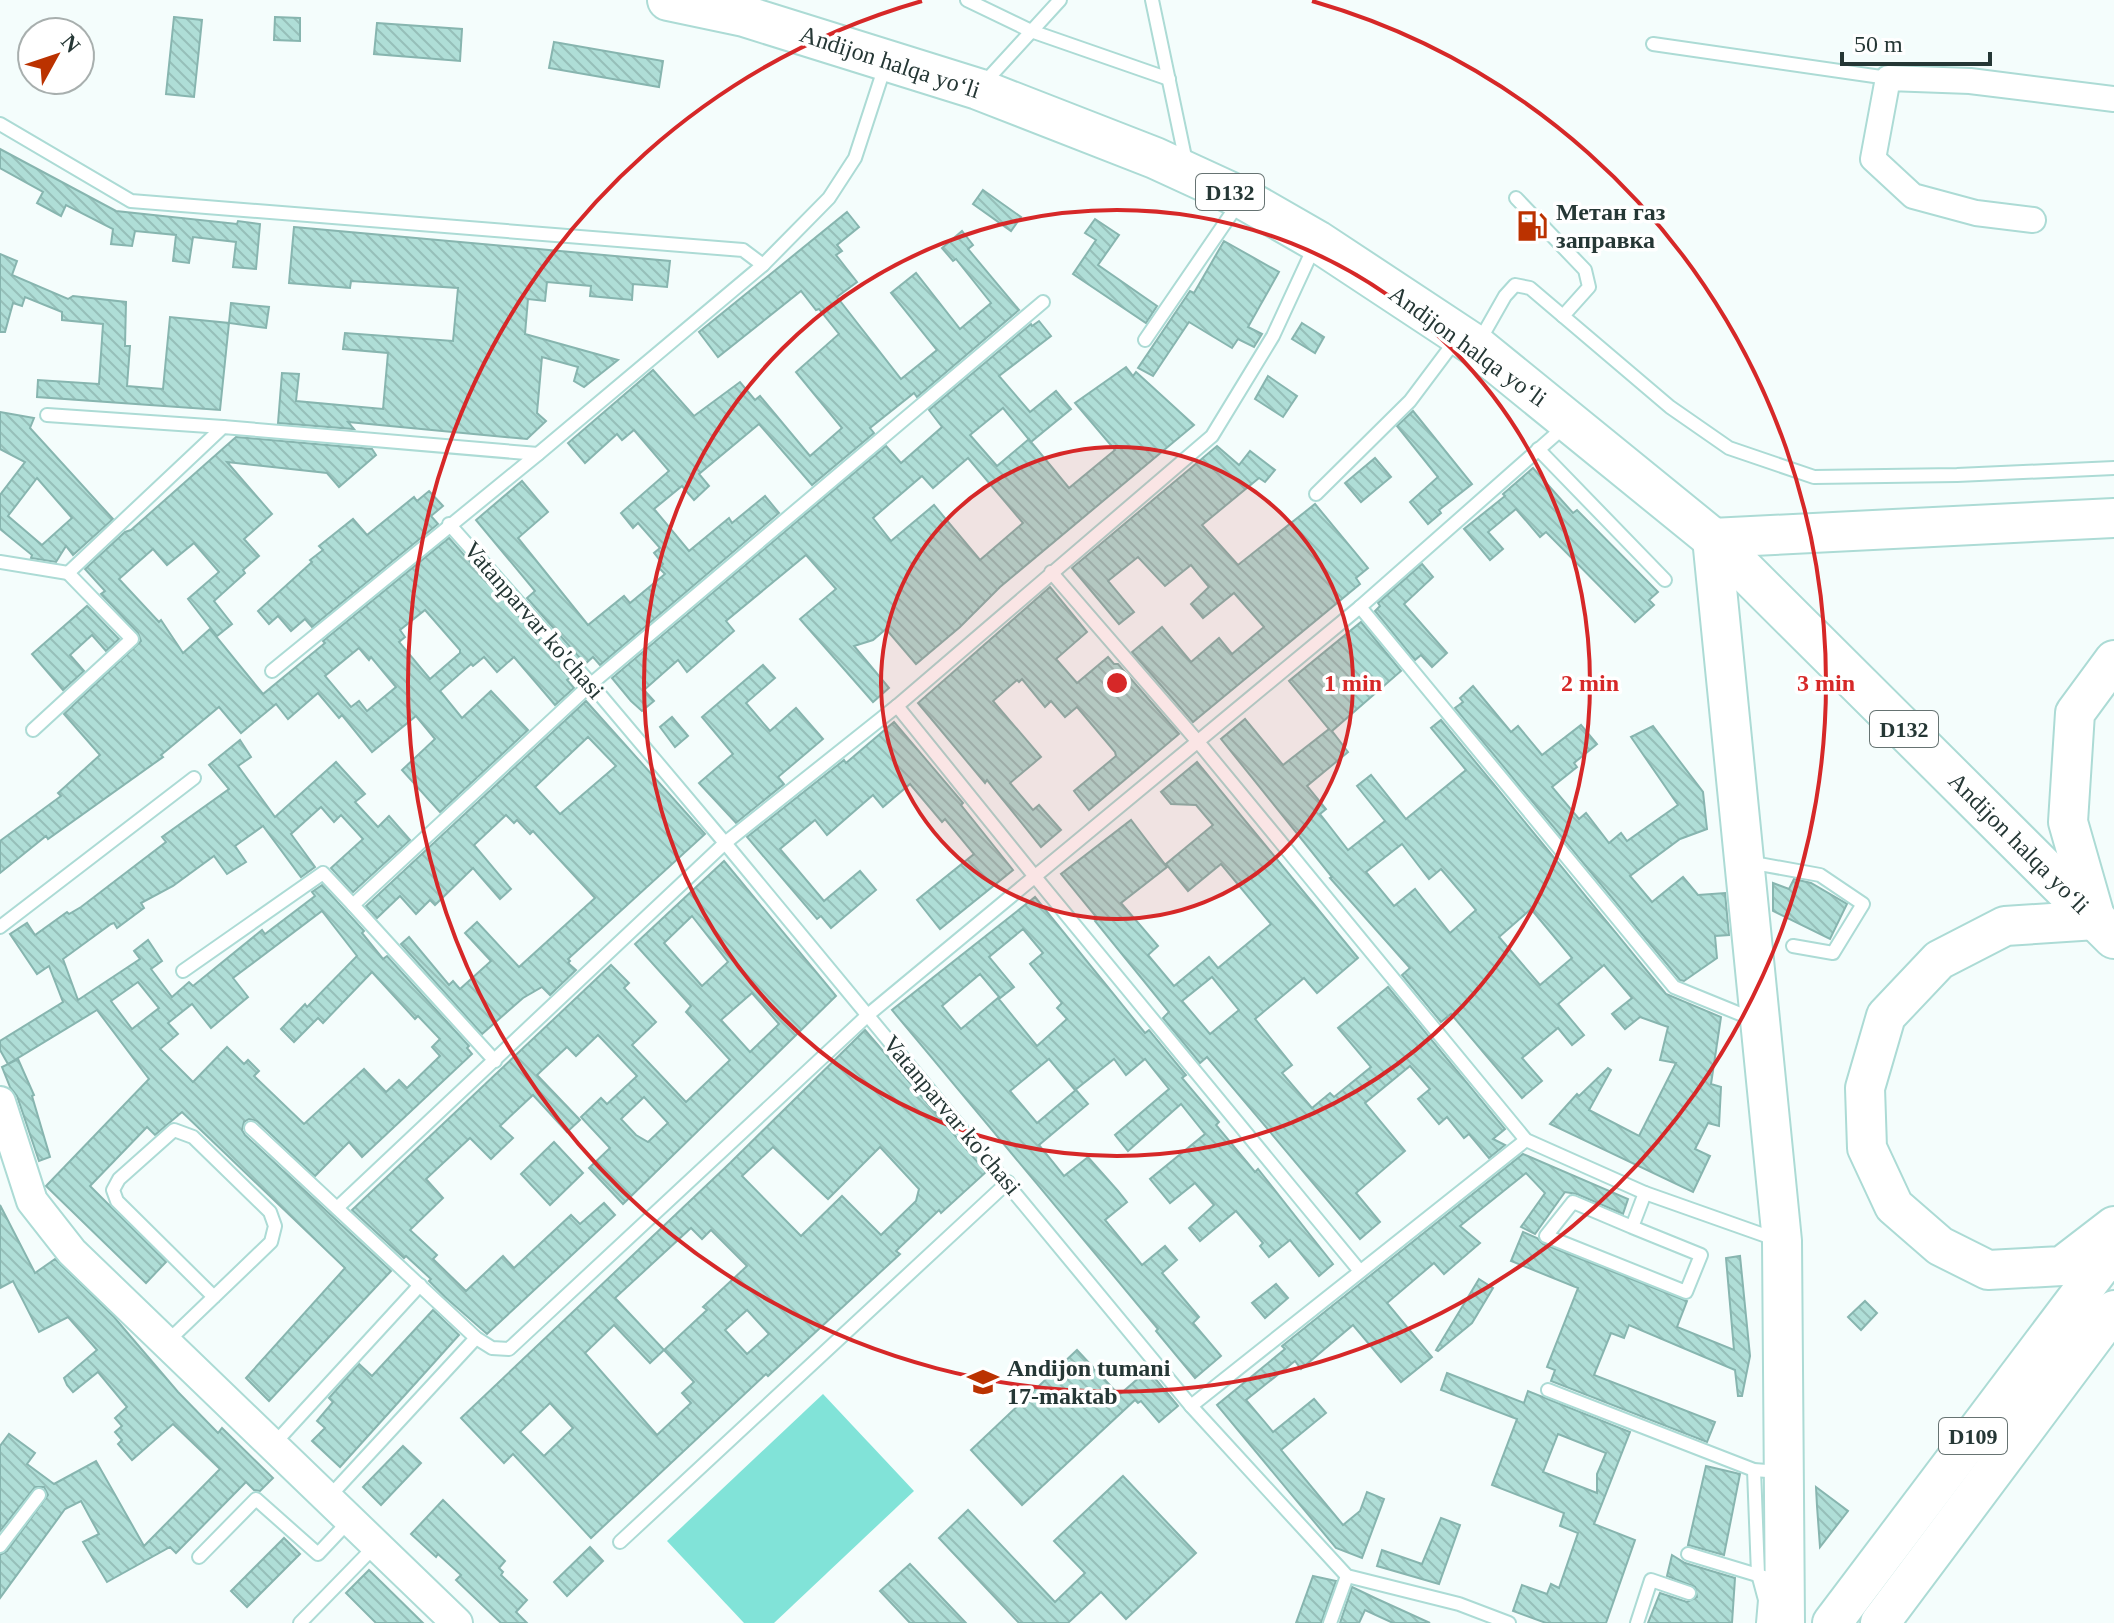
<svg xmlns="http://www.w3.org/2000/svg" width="2114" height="1623" font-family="'Times New Roman',serif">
  <defs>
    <pattern id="building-back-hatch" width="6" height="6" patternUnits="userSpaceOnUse" patternTransform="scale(2)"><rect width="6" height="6" fill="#afded7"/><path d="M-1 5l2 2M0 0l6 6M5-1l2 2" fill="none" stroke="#96bfb9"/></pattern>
  </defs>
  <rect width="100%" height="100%" fill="#f4fdfc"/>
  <path fill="#81e3d8" d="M823,1394L914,1491L774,1623H744L667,1541Z"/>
  <g fill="url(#building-back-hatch)" stroke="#87b5af" stroke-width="2" fill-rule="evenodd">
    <path d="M174,17L202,20L194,97L166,94Z"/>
    <path d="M275,17L300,18V41L274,40Z"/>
    <path d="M377,23L462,29L460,61L374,54Z"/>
    <path d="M554,42L663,61L659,87L549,68Z"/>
    <path d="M0,149L116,211L237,224L238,221L260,224L256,269L233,267L236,242L193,237L189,263L173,261L176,235L135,231L132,246L111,244L113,229L66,205L61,216L37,203L43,192L0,168Z"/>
    <path d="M983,190L1021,217L1011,231L973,204Z"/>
    <path d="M847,212L859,227L837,245L842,251L836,255L857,282L837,297L901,379L937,350L891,293L916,273L960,329L991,303L956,259L953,261L942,248L962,231L973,245L968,249L1019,310L917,397L914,393L870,428L874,433L812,485L759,424L699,474L709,486L694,500L682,486L654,509L689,551L729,518L732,523L765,496L779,513L600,665L593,657L585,664L527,598L535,591L476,520L522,481L548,512L518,538L588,625L624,596L630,603L665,574L659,568L663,564L654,553L660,548L638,523L633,528L621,513L669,471L634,430L622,440L617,434L585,463L568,443L653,370L694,416L740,382L755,400L760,396L810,456L842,428L796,372L839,334L819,309L816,310L801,291L718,357L699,332Z"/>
    <path d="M1095,219L1119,235L1098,265L1157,306L1146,323L1073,274L1096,240L1085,233Z"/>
    <path d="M294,227L670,261L667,287L633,284L632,300L590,296L591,286L547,282L545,301L528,299L525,334L618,360L584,387L574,381L578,367L542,357L537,413L546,421L527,439L348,422L354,429L278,423L282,373L299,374L296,401L383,409L388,353L343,349L345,333L453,341L458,288L351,281L350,288L289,283Z"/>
    <path d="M1224,241L1279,272L1248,327L1262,334L1254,347L1238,339L1232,348L1189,322L1153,376L1138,368L1190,291L1194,293Z"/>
    <path d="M0,254L17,261L12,275L68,299L73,296L126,302L125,346H130L127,386L163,389L170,317L229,323L220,410L37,397L38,380L99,384L103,324L62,320V312L25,297L22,306L13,303L5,332H0Z"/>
    <path d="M231,303L269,307L266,328L229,323Z"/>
    <path d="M1039,321L1051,336L999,376L1030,412L1056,391L1071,409L1031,442L1069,488L1115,450L1075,403L1126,367L1133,376L1136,372L1194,425L1000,587L960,627L916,664L886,629L873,640L854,646L889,688L873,702L800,619L836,589L806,555L726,621L734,631L687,672L678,660L644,690L654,701L642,711L631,701L612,678L886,446L901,463L942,427L929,410L1031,324L1032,326ZM1003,408L1031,442L1029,439L997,466L970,435ZM968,458L1023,523L980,560L934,505L891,541L873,518L922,476L933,488Z"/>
    <path d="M1302,323L1324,337L1315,353L1292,339Z"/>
    <path d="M1268,376L1297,396L1283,417L1255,399Z"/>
    <path d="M1413,411L1472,484L1439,510L1441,513L1428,524L1410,502L1438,477L1397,426Z"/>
    <path d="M0,412L34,418L30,428L113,519L73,555L66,546L56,562L31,558L32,555L0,529V495L25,462L0,449ZM37,478L72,518L42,545L8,516Z"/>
    <path d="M236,437L372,449L376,455L339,487L327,473L227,462L272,514L244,539L259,556L243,570L245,573L214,601L232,624L217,636L188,599L219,572L194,543L167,565L153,549L119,579L159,622L161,620L183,653L210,629L263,694L325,643L323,641L449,538L572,676L567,680L574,688L555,705L514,657L497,672L484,657L473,666L471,664L440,691L462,718L491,691L528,730L440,812L402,770L435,739L416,716L372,752L342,715L339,718L318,693L288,719L276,704L241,733L219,707L161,755L163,757L48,839L46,836L0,873V841L61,796L58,793L100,755L64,714L141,641L138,633L101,594L105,591L85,569L125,532L131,530ZM425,610L460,650V653L430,679L399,642L405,637L400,630ZM359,648L369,660L371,657L396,687L367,711L359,701L351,707L325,676Z"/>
    <path d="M1217,446L1239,465L1250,451L1275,470L1265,482L1259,478L1202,525L1238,565L1315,504L1368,568L1356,578L1360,584L1193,722L1132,652L1162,627L1191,662L1219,638L1232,654L1264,627L1234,593L1203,618L1191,604L1209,587L1191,565L1165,586L1138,557L1108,581L1134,612L1119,624L1072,568Z"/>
    <path d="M1375,458L1391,477L1361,502L1345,483Z"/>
    <path d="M1533,468L1573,513L1577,510L1658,592L1649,600L1654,605L1635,622L1546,532L1540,537L1516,509L1488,532L1503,549L1490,560L1464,529L1505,496L1503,494Z"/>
    <path d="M429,491L443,506L431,516L438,524L312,627L305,619L291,631L278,616L269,624L258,611L312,562L310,560L323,550L319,546L353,519L367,535L414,497L417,501Z"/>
    <path d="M1422,564L1433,577L1404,604L1447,653L1432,667L1421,655L1415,660L1375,611L1380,606L1378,603Z"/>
    <path d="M1050,587L1087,632L1056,659L1077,683L1108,657L1114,664H1118L1179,734L1089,810L1074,791L1116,756L1115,752L1077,707L1065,717L1051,701L1045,707L1022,679L1019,682L1017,680L993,701L1041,757L1010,783L1033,810L1039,805L1061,830L1041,847L987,780L985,783L918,703Z"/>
    <path d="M87,606L119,639L106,651L92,635L70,655L84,671L63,690L32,654Z"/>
    <path d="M1361,622L1401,671L1332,731L1348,752L1307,786L1326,809L1320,814L1348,850L1385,821L1357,786L1371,775L1406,819L1466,770L1431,728L1441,720L1666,994L1721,1017L1711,1084L1721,1087L1719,1126L1708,1123L1695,1149L1710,1156L1693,1192L1550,1124L1577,1094L1579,1096L1608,1068L1611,1070L1589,1110L1639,1136L1676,1063L1660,1060L1668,1027L1640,1017L1625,1029L1612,1014L1632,998L1604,965L1558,1004L1584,1035L1572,1045L1558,1028L1522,1058L1542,1081L1522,1098L1451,1014L1441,1022L1402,975L1410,968L1330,878L1332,877L1221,739L1245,719L1283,765L1329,729L1289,681ZM1402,844L1429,879L1441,869L1476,910L1450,933L1415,889L1394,906L1366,872ZM1531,909L1572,958L1540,985L1499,937Z"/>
    <path d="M763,665L775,678L746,703L770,731L796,708L823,739L778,777L784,784L736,823L699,783L733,754L702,717Z"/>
    <path d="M1473,686L1511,732L1518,726L1542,755L1581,725L1597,744L1574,763L1577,767L1552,787L1579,819L1586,813L1609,843L1621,833L1627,841L1678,805L1631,737L1653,726L1703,792L1707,829L1680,839L1630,876L1652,902L1683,877L1698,895L1725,893L1729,935L1715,936L1717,958L1684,981L1680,980L1455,708L1463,702L1460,698Z"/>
    <path d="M586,701L705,834L568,959L570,961L568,963L576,970L550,995L542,987L523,998L482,1034L401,944L409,937L449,985L453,981L460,989L491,961L465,933L477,922L519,967L595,898L533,831L530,834L517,820L514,823L506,815L474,845L511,889L500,899L473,868L435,905L430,900L416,914L400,896L377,918L366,906ZM588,737L616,766L560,814L535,787Z"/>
    <path d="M672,717L688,736L675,747L660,727Z"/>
    <path d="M894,722L963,803L961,805L1013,870L940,929L917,900L974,854L945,819L942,822L910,784L883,807L873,795L827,835L815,820L780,849L824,901L860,871L876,890L831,928L821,916L817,919L747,837L844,760L846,763Z"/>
    <path d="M240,740L251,757L238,766L275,817L336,762L365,794L355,802L378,827L389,816L410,840L353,892L331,868L363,839L341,815L334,822L321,807L291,834L315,867L301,877L263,826L235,846L246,862L227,874L214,856L173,886L141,903L144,908L117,928L114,923L111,924L63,959L78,1000L140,959L134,951L148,940L162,961L151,969L172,997L189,982L193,986L262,930L265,934L315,896L312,892L322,885L364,931L362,933L383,959L387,956L469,1046L467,1048L472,1054L362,1157L349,1142L315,1176L257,1121L249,1119L244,1122L242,1130L245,1135L391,1271L269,1401L246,1378L345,1268L182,1112L155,1135L147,1127L90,1186L166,1262L146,1283L46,1186L149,1079L97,1010L8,1064L0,1050V1041L63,1002L49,966L37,974L10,934L27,923L35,935L67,912L69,914L81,907L166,842L162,837L229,789L209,765ZM322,911L357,956L307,1007L305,1004L281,1029L294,1042L318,1018L323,1023L372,972L415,1019L418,1016L440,1039L432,1047L440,1056L407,1088L399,1080L386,1092L364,1069L304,1124L254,1076L259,1071L248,1060L244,1064L227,1047L193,1082L160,1049L178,1034L168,1023L192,1004L211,1028L248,997L233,978ZM138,982L159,1008L132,1029L111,1001Z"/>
    <path d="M1197,762L1358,958L1317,993L1304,978L1255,1019L1292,1065L1282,1073L1312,1108L1330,1093L1334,1097L1371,1067L1338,1028L1388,987L1505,1129L1493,1139L1505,1145L1489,1158L1469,1134L1464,1138L1447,1117L1439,1124L1418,1099L1430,1089L1410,1066L1365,1103L1405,1151L1356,1193L1380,1222L1360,1239L1207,1057L1200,1063L1163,1018L1169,1012L1095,921L1098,919L1061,874L1131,820L1167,867L1121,903L1158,946L1148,955L1174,986L1209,957L1218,968L1271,924L1221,864L1188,891L1166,864L1213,825L1196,805L1171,804L1161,792ZM1212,977L1239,1010L1210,1034L1182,1001Z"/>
    <path d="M724,861L836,996L623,1204L589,1168L610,1148L581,1117L601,1098L607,1104L637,1076L598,1035L576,1056L567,1047L537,1075L580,1120L567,1132L533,1095L500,1126L513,1138L491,1159L470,1138L426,1179L443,1198L410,1230L437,1255L433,1259L466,1291L503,1256L514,1268L571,1215L580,1224L604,1203L615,1215L487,1334L445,1297L429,1281L431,1279L406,1256L404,1258L352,1210L611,965L629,983L624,988L656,1022L632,1045L686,1102L730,1060L686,1012L691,1006L635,944ZM692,916L728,962L702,986L664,943ZM752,993L779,1024L750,1052L721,1020ZM644,1097L668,1123L648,1142L636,1135L621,1119Z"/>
    <path d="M1794,879L1811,883L1847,904L1830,939L1773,911V883L1789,889Z"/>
    <path d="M1035,897L1145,1033L1149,1030L1186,1075L1182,1078L1219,1122L1216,1125L1255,1172L1258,1169L1333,1264L1319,1276L1290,1240L1269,1257L1260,1246L1263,1243L1236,1211L1200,1241L1189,1228L1214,1205L1195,1183L1170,1203L1150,1179L1205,1134L1181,1104L1128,1151L1115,1135L1169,1089L1145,1059L1126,1075L1114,1059L1075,1090L1049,1059L1010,1091L1037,1123L1076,1090L1088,1104L1039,1145L1064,1176L1088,1157L1118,1191L1127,1202L1105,1220L1142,1265L1165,1246L1177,1260L1162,1273L1199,1317L1193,1323L1221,1356L1195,1378L1156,1331L1158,1329L892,1010ZM1023,929L1043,953L1030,964L1062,1003L1057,1008L1067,1019L1037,1046L998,998L961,1029L942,1006L980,974L1000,998L1014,987L989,957Z"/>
    <path d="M865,1030L986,1172L941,1213L939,1210L896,1251L900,1254L768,1376L766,1374L591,1538L513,1454L504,1463L461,1418L730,1163ZM773,1147L828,1199L880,1147L919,1189L916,1201L881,1235L842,1196L801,1236L742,1176ZM691,1228L702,1239L711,1230L747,1266L703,1307L707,1310L664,1350L694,1382L682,1393L691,1403L657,1435L585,1353L614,1325L650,1363L664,1350L615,1298ZM747,1310L769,1334L747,1354L725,1330ZM550,1403L573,1428L544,1456L520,1432Z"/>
    <path d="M18,1059L34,1095L32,1096L50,1157L39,1161L17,1096L10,1087L2,1067Z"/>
    <path d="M554,1142L583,1173L550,1205L521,1174Z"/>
    <path d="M1523,1154L1628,1199L1623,1214L1577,1194L1565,1192L1535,1234L1521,1227L1545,1193L1526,1173L1460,1226L1480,1243L1444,1274L1434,1263L1387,1303L1432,1357L1401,1382L1353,1325L1301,1369L1295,1361L1246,1400L1273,1432L1314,1399L1326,1413L1281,1450L1343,1525L1360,1511L1367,1492L1384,1499L1362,1558L1336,1548L1217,1405L1285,1349L1282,1346L1327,1310Z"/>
    <path d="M0,1205L35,1273L55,1259L114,1317L178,1392L218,1433L222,1428L273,1478L260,1491L254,1490L246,1482L176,1553L170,1547L107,1582L83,1542L99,1534L81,1501L65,1509L0,1598V1555L7,1551L48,1495L44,1487H35L0,1531V1446L9,1434L35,1453L27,1464L54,1484L96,1461L144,1546L220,1469L173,1424L132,1460L118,1444L122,1440L115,1432L122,1426L115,1418L127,1407L98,1372L73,1392L67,1385L64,1378L97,1350L68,1317L39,1332L13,1281L0,1288Z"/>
    <path d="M1523,1232L1537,1238L1543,1244L1687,1301L1677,1327L1734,1350L1726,1258L1740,1256L1750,1356L1742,1396H1738L1735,1370L1629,1325L1624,1338L1611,1333L1594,1375L1715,1422L1707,1442L1551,1381L1555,1370L1547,1367L1578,1288L1511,1261Z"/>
    <path d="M1479,1279L1493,1288L1472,1323L1438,1351L1436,1350Z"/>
    <path d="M1276,1284L1288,1298L1265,1318L1252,1303Z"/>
    <path d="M1865,1301L1877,1313L1861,1330L1848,1317Z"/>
    <path d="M433,1310L459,1335L340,1467L312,1441L325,1428L317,1421L333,1402L329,1398L359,1364L372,1376Z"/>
    <path d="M1077,1350L1119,1395L1148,1370L1178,1406L1159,1422L1141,1401L1138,1403L1135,1400L1022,1505L971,1450Z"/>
    <path d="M1447,1373L1524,1403L1528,1391L1630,1432L1594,1524L1635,1540L1606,1623H1546L1513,1611L1522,1585L1547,1594L1551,1584L1559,1588L1578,1533L1560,1526L1564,1513L1492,1485L1517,1419L1441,1390ZM1558,1434L1606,1453L1597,1474V1493L1543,1472Z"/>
    <path d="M403,1446L421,1463L381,1505L363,1487Z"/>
    <path d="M1706,1466L1740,1474L1724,1555L1688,1545Z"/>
    <path d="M1123,1476L1196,1553L1126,1619L1101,1592L1068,1623H1019L939,1538L968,1510L1055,1602L1085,1573L1054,1541Z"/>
    <path d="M1816,1487L1848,1511L1820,1547L1817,1506Z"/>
    <path d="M443,1500L505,1561L499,1568L503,1572L501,1575L527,1600L516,1612L527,1623H501L456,1580L461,1575L438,1554L436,1557L411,1534Z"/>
    <path d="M1441,1518L1460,1525L1439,1584L1377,1566L1382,1550L1422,1564Z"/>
    <path d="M284,1538L300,1554L247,1607L231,1591Z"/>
    <path d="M590,1547L603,1561L567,1596L554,1582Z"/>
    <path d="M1672,1555L1685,1563L1735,1578L1732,1623H1648L1660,1593L1687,1602L1697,1597L1695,1587L1667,1576Z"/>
    <path d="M910,1564L966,1623H910L880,1591Z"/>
    <path d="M369,1570L423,1623H376L346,1593Z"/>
    <path d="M1313,1576L1336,1581L1321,1623H1296Z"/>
    <path d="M1352,1587L1375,1598L1430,1623H1393L1365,1610L1359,1623H1340Z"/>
  </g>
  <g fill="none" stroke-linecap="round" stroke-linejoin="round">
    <defs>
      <g id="service">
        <path d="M967,0L1031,31L1169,79"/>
        <path d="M1152,0L1186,162"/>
        <path d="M1653,44L1888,78"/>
        <path d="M984,83L1060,0"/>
        <path d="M0,124L131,201L743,250L763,265"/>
        <path d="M1516,198L1585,270L1589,287L1563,316"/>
        <path d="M1145,340L1238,204"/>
        <path d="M1480,340L1505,296L1515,285L1530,288L1670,407L1729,448L1814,477L1957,475L2114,468"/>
        <path d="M47,415L223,427"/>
        <path d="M1538,449L1665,580"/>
        <path d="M1316,494L1410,401L1455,341"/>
        <path d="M449,524L591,684L725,843L1191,1406L1347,1576L1459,1604L1509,1623"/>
        <path d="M0,562L68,573L223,427L538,454"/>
        <path d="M1051,572L1199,743L1526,1140L1645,1193L1775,1239"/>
        <path d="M1360,607L1674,987L1755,1020"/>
        <path d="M272,671L538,454L763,265L829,198L855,158L885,66"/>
        <path d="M897,706L1036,878L1359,1270"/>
        <path d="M33,730L132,639L68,573"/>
        <path d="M1748,862L1820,875L1863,904L1833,953L1793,946"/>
        <path d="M0,927L194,778"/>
        <path d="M183,971L323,873L353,905"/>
        <path d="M495,1061L353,905L591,684L1043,302"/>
        <path d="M251,1128L476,1338L492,1348L509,1349L869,1014L1360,607L1564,427"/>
        <path d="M337,1208L725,843L897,706L1212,436L1273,336L1315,245"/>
        <path d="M1632,1227L1573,1202L1546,1236L1686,1292L1701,1255L1632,1227L1645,1193"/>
        <path d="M168,1341L271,1242L275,1226L270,1212L193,1137L174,1130L119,1179L113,1190L117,1201L214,1297"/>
        <path d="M1548,1390L1754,1470L1781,1472"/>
        <path d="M1191,1406L1526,1140"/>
        <path d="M273,1445L420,1285"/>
        <path d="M1754,1470L1758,1574L1765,1600L1763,1623"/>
        <path d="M328,1498L476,1338"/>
        <path d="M620,1542L1008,1182"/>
        <path d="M0,1546L39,1495"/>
        <path d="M1688,1554L1764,1577"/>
        <path d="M199,1557L256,1499L318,1554L350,1520"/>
        <path d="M300,1623L376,1545"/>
        <path d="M1330,1623L1347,1576"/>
        <path d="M1637,1623L1651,1580L1689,1593"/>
      </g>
      <path id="minor" d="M2033,220L1976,213L1913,196L1873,159L1888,78L1970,81L2114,99"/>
      <path id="tertiary" d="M0,1102L32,1201L72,1252L457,1623"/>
      <g id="primary">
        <path d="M2114,660L2075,713L2068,822L2096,920L2005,926L1939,960L1886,1016L1865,1088L1867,1148L1894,1206L1940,1246L1988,1270L2062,1266L2114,1226"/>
        <path d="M1785,1623L1782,1241L1712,538L2114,518"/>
        <path d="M1832,1623L2114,1249"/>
        <path d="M1880,1623L2114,1310"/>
      </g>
      <path id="trunk" d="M668,0L744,16L978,89L1155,158L1242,198L1317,241L1476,346L1712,538L2114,938"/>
    </defs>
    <use href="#service" stroke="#acdbd5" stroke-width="16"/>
    <use href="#minor" stroke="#acdbd5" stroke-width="28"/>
    <use href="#tertiary" stroke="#acdbd5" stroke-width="34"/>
    <use href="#primary" stroke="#acdbd5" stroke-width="42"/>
    <use href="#trunk" stroke="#acdbd5" stroke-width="44"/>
    <use href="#service" stroke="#fff" stroke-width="12"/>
    <use href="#minor" stroke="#fff" stroke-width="24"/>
    <use href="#tertiary" stroke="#fff" stroke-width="30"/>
    <use href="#primary" stroke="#fff" stroke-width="38"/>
    <use href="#trunk" stroke="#fff" stroke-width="40"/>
  </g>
  <circle cx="1117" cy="683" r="236" fill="#d62828" fill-opacity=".12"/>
  <g fill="none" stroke="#d62828" stroke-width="4">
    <circle cx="1117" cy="683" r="236"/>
    <circle cx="1117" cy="683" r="473"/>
    <path d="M1312 1A709 709 0 1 1 922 1"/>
  </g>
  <defs>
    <symbol id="fuel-bare" viewBox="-9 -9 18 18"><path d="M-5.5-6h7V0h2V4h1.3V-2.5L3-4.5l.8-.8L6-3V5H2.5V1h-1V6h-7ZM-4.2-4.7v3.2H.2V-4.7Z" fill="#bb3200" stroke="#fff" stroke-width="2.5" paint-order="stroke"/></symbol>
    <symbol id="school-bare" viewBox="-9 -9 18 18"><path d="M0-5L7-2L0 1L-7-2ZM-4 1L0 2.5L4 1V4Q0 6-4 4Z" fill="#bb3200" stroke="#fff" stroke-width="2.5" paint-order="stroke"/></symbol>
  </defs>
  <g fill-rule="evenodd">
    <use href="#fuel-bare" x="1510" y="204" width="44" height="44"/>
    <use href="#school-bare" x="961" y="1360" width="44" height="44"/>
  </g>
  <g text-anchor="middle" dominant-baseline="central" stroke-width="7" stroke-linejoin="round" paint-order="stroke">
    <g fill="#fff" stroke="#667372" stroke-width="2">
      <rect x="1196" y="174" width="68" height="36" rx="6"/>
      <rect x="1870" y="711" width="68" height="36" rx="6"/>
      <rect x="1939" y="1418" width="68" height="36" rx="6"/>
    </g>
    <g font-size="22" font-weight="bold" fill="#253735">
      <text x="1230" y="192">D132</text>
      <text x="1904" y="729">D132</text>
      <text x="1973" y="1436">D109</text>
    </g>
    <g font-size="24" fill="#253735" stroke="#fff">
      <text transform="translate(890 62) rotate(18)">Andijon halqa yo‘li</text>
      <text transform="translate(1468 346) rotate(36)">Andijon halqa yo‘li</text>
      <text transform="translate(534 620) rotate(49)">Vatanparvar ko'chasi</text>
      <text transform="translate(2019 843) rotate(45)">Andijon halqa yo‘li</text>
      <text transform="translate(952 1115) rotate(50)">Vatanparvar ko'chasi</text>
    </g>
    <g font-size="24" font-weight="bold" fill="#253735" stroke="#fff" text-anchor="start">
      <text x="1556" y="212">Метан газ<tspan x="1556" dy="28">заправка</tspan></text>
      <text x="1007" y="1368">Andijon tumani<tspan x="1007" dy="28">17-maktab</tspan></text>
    </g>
  </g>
  <circle cx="1117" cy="683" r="12" fill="#d62828" stroke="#fff" stroke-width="4"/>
  <g font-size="24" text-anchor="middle" font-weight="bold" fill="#d62828" stroke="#fff" stroke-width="7" stroke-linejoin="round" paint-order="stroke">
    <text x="1353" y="691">1 min</text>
    <text x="1590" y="691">2 min</text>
    <text x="1826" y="691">3 min</text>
  </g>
  <g transform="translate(56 56) rotate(50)"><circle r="38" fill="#ffffff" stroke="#a8afae" stroke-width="2"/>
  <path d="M0-6L14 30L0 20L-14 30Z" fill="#bb3200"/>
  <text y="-12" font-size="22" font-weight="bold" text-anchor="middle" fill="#253735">N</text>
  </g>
  <path d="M1842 52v12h148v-12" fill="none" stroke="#253735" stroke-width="4"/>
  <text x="1854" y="52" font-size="24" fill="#253735" stroke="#ffffff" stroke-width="6" paint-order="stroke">50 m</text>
</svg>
